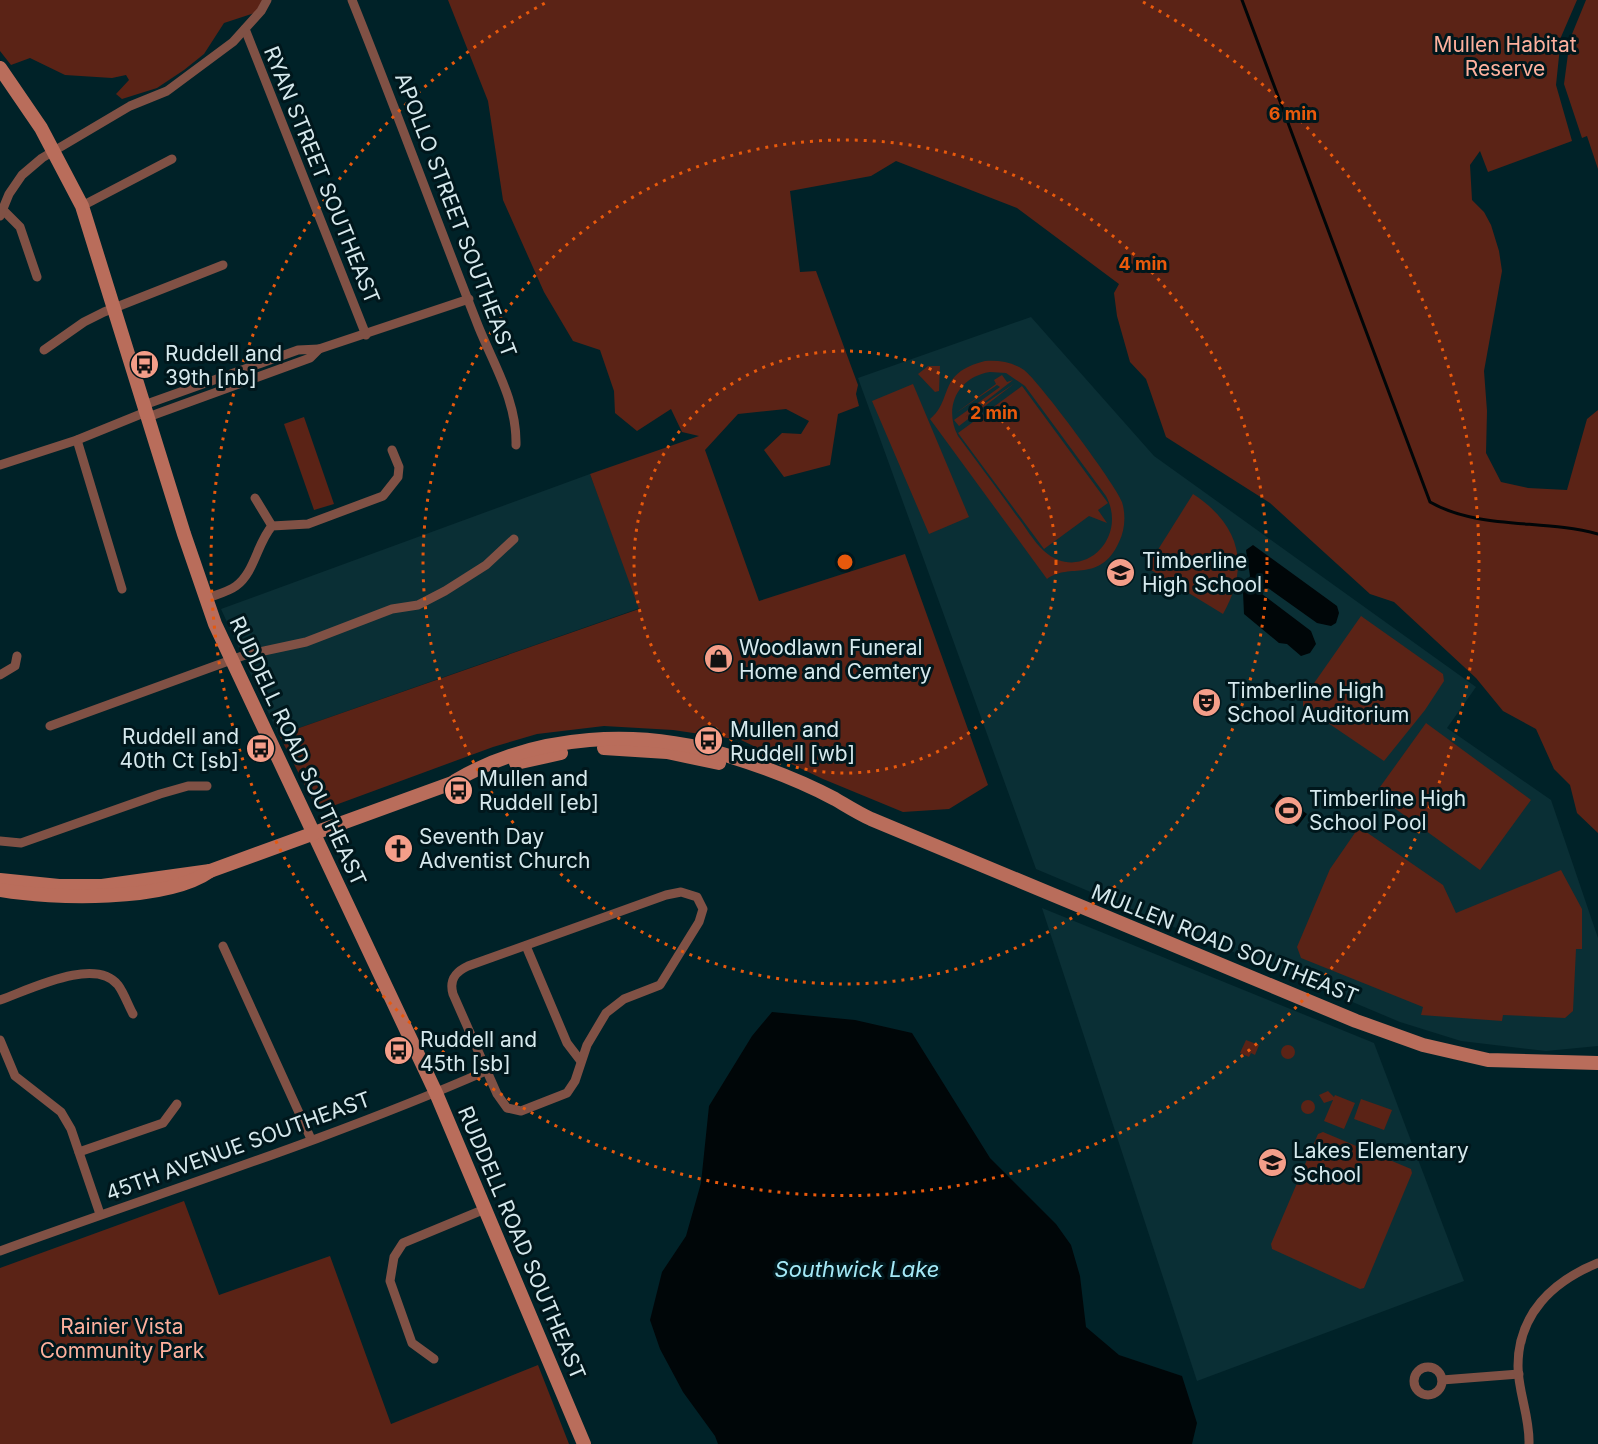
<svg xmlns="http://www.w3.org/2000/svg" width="1598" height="1444" font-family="Inter,sans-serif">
  <rect width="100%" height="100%" fill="#002228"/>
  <g fill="#0a2f35">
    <path d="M1031,317L1154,456L1476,687L1447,728L1551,800L1598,938V1046L1546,1051L1461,1041L1400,1022L1036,869L858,378Z"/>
    <path d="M590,474L640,608L279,735L247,667L248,662L243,651L239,648L221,609Z"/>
    <path d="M1042,908L1374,1043L1464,1281L1197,1381Z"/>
  </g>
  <g fill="#5b2316" fill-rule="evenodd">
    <path d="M0,0H267L261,11L224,23L204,54L184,70L157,88L122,99L116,94L129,80L126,75L112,78L65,75L30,58L11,65L0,51Z"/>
    <path d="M448,0H1577L1561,37L1556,85L1572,141L1488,172L1480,151L1470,165L1472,200L1484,212L1491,225L1499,251L1502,271L1484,371L1487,411L1486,453L1501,482L1528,488L1567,490L1587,419L1598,410V833L1577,813L1570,785L1554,769L1536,729L1503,711L1476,678L1394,602L1370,594L1270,503L1166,437L1146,379L1130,362L1117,316L1114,293L1119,284L1017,208L896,161L871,176L790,191L800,272L816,271L858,385L856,394L859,406L838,414L830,465L784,477L764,450L782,433L801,434L809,421L786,409L738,414L705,450L759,601L905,554L988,785L949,809L903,812L823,779L741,740L673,730L604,726L537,734L493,747L330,807L321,809L316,807L279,735L639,609L590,474L699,436L682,432L671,409L637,431L615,413L614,391L600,350L573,341L544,292L503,200L488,101Z"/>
    <path d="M1586,0H1598V169L1587,136L1582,138L1564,84L1570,39Z"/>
    <path d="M985,361C999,360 1012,362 1024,370C1038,380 1116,485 1122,502C1126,515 1125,530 1119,542C1100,584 1070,562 1047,579L930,419C954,400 936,373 985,361ZM990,372L1006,373L1025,386L1106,496C1129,539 1081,584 1044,551C1033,541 1025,526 1016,515C997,488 977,462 958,436C943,407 958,377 990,372Z"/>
    <path d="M928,366H940L939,391L935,392L918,374Z"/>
    <path d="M1002,375L1007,382L1013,380L965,417L1015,383L959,426L954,420L1000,387L997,385L953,415L996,384L994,380Z"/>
    <path d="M913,384L969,517L929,534L872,401Z"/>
    <path d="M1022,386L1108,503L1098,510L1107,523L1089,516L1044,549L958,433Z"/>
    <path d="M304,417L334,504L314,510L284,424Z"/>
    <path d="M1193,494C1239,524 1251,565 1223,614L1151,570L1149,564Z"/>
    <path d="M1361,616L1443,674L1444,681L1425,710L1384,761L1303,706V699Z"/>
    <path d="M1426,723L1531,800L1480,870L1375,794Z"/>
    <path d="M1359,827L1443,885L1456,913L1561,870L1582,909V949H1576L1573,1011L1565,1018L1503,1015L1502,1021L1421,1015L1423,1007L1301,958L1297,947L1330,869Z"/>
    <path d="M1246,1040L1259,1045L1255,1055L1251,1053L1249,1057L1240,1053Z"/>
    <circle cx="1288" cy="1052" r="7"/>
    <path d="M1328,1091L1334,1097L1335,1095L1355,1103L1344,1129L1324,1121L1333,1100L1324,1103L1319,1095Z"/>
    <path d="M1361,1099L1392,1110L1384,1130L1354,1119Z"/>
    <circle cx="1308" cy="1107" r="7"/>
    <path d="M1323,1132L1411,1169L1412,1173L1364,1288L1360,1289L1272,1249L1271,1244L1318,1134Z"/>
    <path d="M184,1201L219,1295L330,1256L391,1424L538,1365L569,1444H0V1268Z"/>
  </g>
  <g fill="#000608">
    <path d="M1253,545L1337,606L1339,613L1336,623L1331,626L1317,623L1268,588L1263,590L1262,594L1311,631L1316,644L1310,653L1301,656L1287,644L1279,643L1244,614L1243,592L1250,576L1246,550Z"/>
    <path d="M1280,794L1307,814L1297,827L1270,806Z"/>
    <path d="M772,1012L855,1020L912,1033L990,1158L1056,1224L1071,1245L1080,1276L1086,1327L1119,1355L1182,1376L1197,1423L1192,1444H718L715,1436L683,1392L660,1349L650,1320L662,1272L686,1236L701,1183L709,1106L752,1036Z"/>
  </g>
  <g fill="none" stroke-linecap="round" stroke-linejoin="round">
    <path stroke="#000608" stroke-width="3" d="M1242,0L1430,502C1479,530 1543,519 1598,534"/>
    <g stroke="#805145" stroke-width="9">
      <path d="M352,0C396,109 436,219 479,328C495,367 517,402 516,445"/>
      <path d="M245,29L366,335"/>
      <path d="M82,206L172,159"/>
      <path d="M3,210L20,227L37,277"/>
      <path d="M0,216L9,194L22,175L42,158L130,106L167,91L233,42L261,11L267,0"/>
      <path d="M319,349L469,299"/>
      <path d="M44,350L84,322L104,312L223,265"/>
      <path d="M144,405L298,350L319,349L310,358L148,417"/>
      <path d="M77,440L122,589"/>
      <path d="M0,465L77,440L146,412"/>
      <path d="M255,498L272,526"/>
      <path d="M205,599C215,595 228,592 236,586C255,572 257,543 272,526L308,524L383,496L398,477L399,467L392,450"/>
      <path d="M0,675L15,666L17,656"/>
      <path d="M50,726L245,655L306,642L392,609L418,605L445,591L486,565L514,539"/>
      <path d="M0,841L21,843L160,794L188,786H207"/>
      <path d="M681,892L697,897L703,909L699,922L660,985L624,999L606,1013L587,1045L575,1081L567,1093L521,1111L507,1108L497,1094L453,994C449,980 455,972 468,966L666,895Z"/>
      <path d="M223,946L311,1139"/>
      <path d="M526,946L567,1043L580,1060"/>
      <path d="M0,1000C29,990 95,956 118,985C124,993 128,1005 133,1014"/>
      <path d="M0,1040L15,1076L61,1112L71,1129L100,1214"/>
      <path d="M79,1152L163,1123L177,1104"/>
      <path d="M0,1251C162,1192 328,1140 486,1071"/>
      <path d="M434,1359L412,1343L390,1281L394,1257L403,1243L485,1209"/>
      <circle cx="1428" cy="1381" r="14"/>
      <path d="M1442,1380L1519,1374"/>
      <path d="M1529,1444C1530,1417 1518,1392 1518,1366C1518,1314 1553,1281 1598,1263"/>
    </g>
    <g stroke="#b96d5b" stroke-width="14">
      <path d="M0,68L41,128L82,206L184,534L215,624L436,1093L584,1444"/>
      <path d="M604,748L667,752L719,763"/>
      <path d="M516,763L561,753"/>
      <path d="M455,781C536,733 641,728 729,756C764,767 803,782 835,799C847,806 858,813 871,819L1356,1021L1423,1045L1488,1060L1598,1063"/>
      <path d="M0,880L59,886H102L210,871L463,779"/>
      <path d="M0,890C53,899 166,902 210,871"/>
    </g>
  </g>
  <g fill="none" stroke="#e8590c" stroke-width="3" stroke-dasharray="3 6">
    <circle cx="845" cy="562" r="211"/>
    <circle cx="845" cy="562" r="422"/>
    <path d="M1143 2A634 634 0 1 1 547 2"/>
  </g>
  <defs>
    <symbol id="bus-disc" viewBox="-11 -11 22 22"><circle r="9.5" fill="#f49e89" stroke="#00171c"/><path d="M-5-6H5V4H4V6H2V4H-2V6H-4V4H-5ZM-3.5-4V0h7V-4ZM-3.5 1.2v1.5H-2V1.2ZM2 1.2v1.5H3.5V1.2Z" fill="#111"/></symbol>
    <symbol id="school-disc" viewBox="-11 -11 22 22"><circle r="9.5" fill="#f49e89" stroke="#00171c"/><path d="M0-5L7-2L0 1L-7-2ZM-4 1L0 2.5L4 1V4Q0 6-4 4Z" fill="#111"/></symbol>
    <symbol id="shop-disc" viewBox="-11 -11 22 22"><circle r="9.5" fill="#f49e89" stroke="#00171c"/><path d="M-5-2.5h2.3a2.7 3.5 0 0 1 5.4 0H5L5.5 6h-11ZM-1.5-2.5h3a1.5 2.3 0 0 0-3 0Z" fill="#111"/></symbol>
    <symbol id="theatre-disc" viewBox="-11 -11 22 22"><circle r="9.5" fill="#f49e89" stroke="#00171c"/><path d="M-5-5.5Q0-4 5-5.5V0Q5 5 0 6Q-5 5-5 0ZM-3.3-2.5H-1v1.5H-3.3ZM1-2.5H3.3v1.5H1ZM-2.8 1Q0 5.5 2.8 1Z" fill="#111"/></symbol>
    <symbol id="stadium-disc" viewBox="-11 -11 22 22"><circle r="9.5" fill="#f49e89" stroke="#00171c"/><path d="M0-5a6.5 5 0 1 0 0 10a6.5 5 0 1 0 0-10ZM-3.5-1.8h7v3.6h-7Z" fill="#111"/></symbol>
    <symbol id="church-disc" viewBox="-11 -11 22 22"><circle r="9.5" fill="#f49e89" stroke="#00171c"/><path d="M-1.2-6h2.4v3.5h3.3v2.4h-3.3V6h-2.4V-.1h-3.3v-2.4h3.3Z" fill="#111"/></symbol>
  </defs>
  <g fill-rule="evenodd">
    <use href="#bus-disc" x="128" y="348" width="33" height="33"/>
    <use href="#school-disc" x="1104" y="556" width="33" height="33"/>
    <use href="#shop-disc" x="702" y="642" width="33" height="33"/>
    <use href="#theatre-disc" x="1190" y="686" width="33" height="33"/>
    <use href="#bus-disc" x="692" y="724" width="33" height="33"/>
    <use href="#bus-disc" x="244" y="732" width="33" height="33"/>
    <use href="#bus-disc" x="442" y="774" width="33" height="33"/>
    <use href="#stadium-disc" x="1272" y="794" width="33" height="33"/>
    <use href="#church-disc" x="382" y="832" width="33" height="33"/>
    <use href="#bus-disc" x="382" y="1034" width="33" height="33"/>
    <use href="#school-disc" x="1256" y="1146" width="33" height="33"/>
  </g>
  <g text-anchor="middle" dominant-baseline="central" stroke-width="6" stroke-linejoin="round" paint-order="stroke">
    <g font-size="21" fill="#fdb09d" stroke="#00171c">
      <text x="1505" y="44">Mullen Habitat<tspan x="1505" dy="24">Reserve</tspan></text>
      <text x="122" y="1326">Rainier Vista<tspan x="122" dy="24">Community Park</tspan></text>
    </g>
    <g font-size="21" fill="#d6e9ed" stroke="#00171c">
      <text transform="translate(322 175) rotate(68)">RYAN STREET SOUTHEAST</text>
      <text transform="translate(456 215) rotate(69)">APOLLO STREET SOUTHEAST</text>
      <text transform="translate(298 751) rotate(65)">RUDDELL ROAD SOUTHEAST</text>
      <text transform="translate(1225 944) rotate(22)">MULLEN ROAD SOUTHEAST</text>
      <text transform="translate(238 1146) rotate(-20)">45TH AVENUE SOUTHEAST</text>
      <text transform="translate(522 1243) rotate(67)">RUDDELL ROAD SOUTHEAST</text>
    </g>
    <g font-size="21" fill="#d6e9ed" stroke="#00171c" text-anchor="start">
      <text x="165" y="353">Ruddell and<tspan x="165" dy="24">39th [nb]</tspan></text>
      <text x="1142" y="560">Timberline<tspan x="1142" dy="24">High School</tspan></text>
      <text x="739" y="647">Woodlawn Funeral<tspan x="739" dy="24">Home and Cemtery</tspan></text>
      <text x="1227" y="690">Timberline High<tspan x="1227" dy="24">School Auditorium</tspan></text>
      <text x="730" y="729">Mullen and<tspan x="730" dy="24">Ruddell [wb]</tspan></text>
      <text x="239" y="736" text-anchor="end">Ruddell and<tspan x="239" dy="24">40th Ct [sb]</tspan></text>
      <text x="479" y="778">Mullen and<tspan x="479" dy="24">Ruddell [eb]</tspan></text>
      <text x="1309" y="798">Timberline High<tspan x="1309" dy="24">School Pool</tspan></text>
      <text x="419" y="836">Seventh Day<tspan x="419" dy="24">Adventist Church</tspan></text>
      <text x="420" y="1039">Ruddell and<tspan x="420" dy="24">45th [sb]</tspan></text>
      <text x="1293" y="1150">Lakes Elementary<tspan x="1293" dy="24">School</tspan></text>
    </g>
    <g font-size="22" font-style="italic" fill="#a4e9f7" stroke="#00171c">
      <text x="857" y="1269">Southwick Lake</text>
    </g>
  </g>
  <circle cx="845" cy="562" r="9" fill="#e8590c" stroke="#00171c" stroke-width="3"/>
  <g font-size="18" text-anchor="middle" font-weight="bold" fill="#e8590c" stroke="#00171c" stroke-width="6" stroke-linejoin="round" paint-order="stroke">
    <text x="1293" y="120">6 min</text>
    <text x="1143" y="270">4 min</text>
    <text x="994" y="419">2 min</text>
  </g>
</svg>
